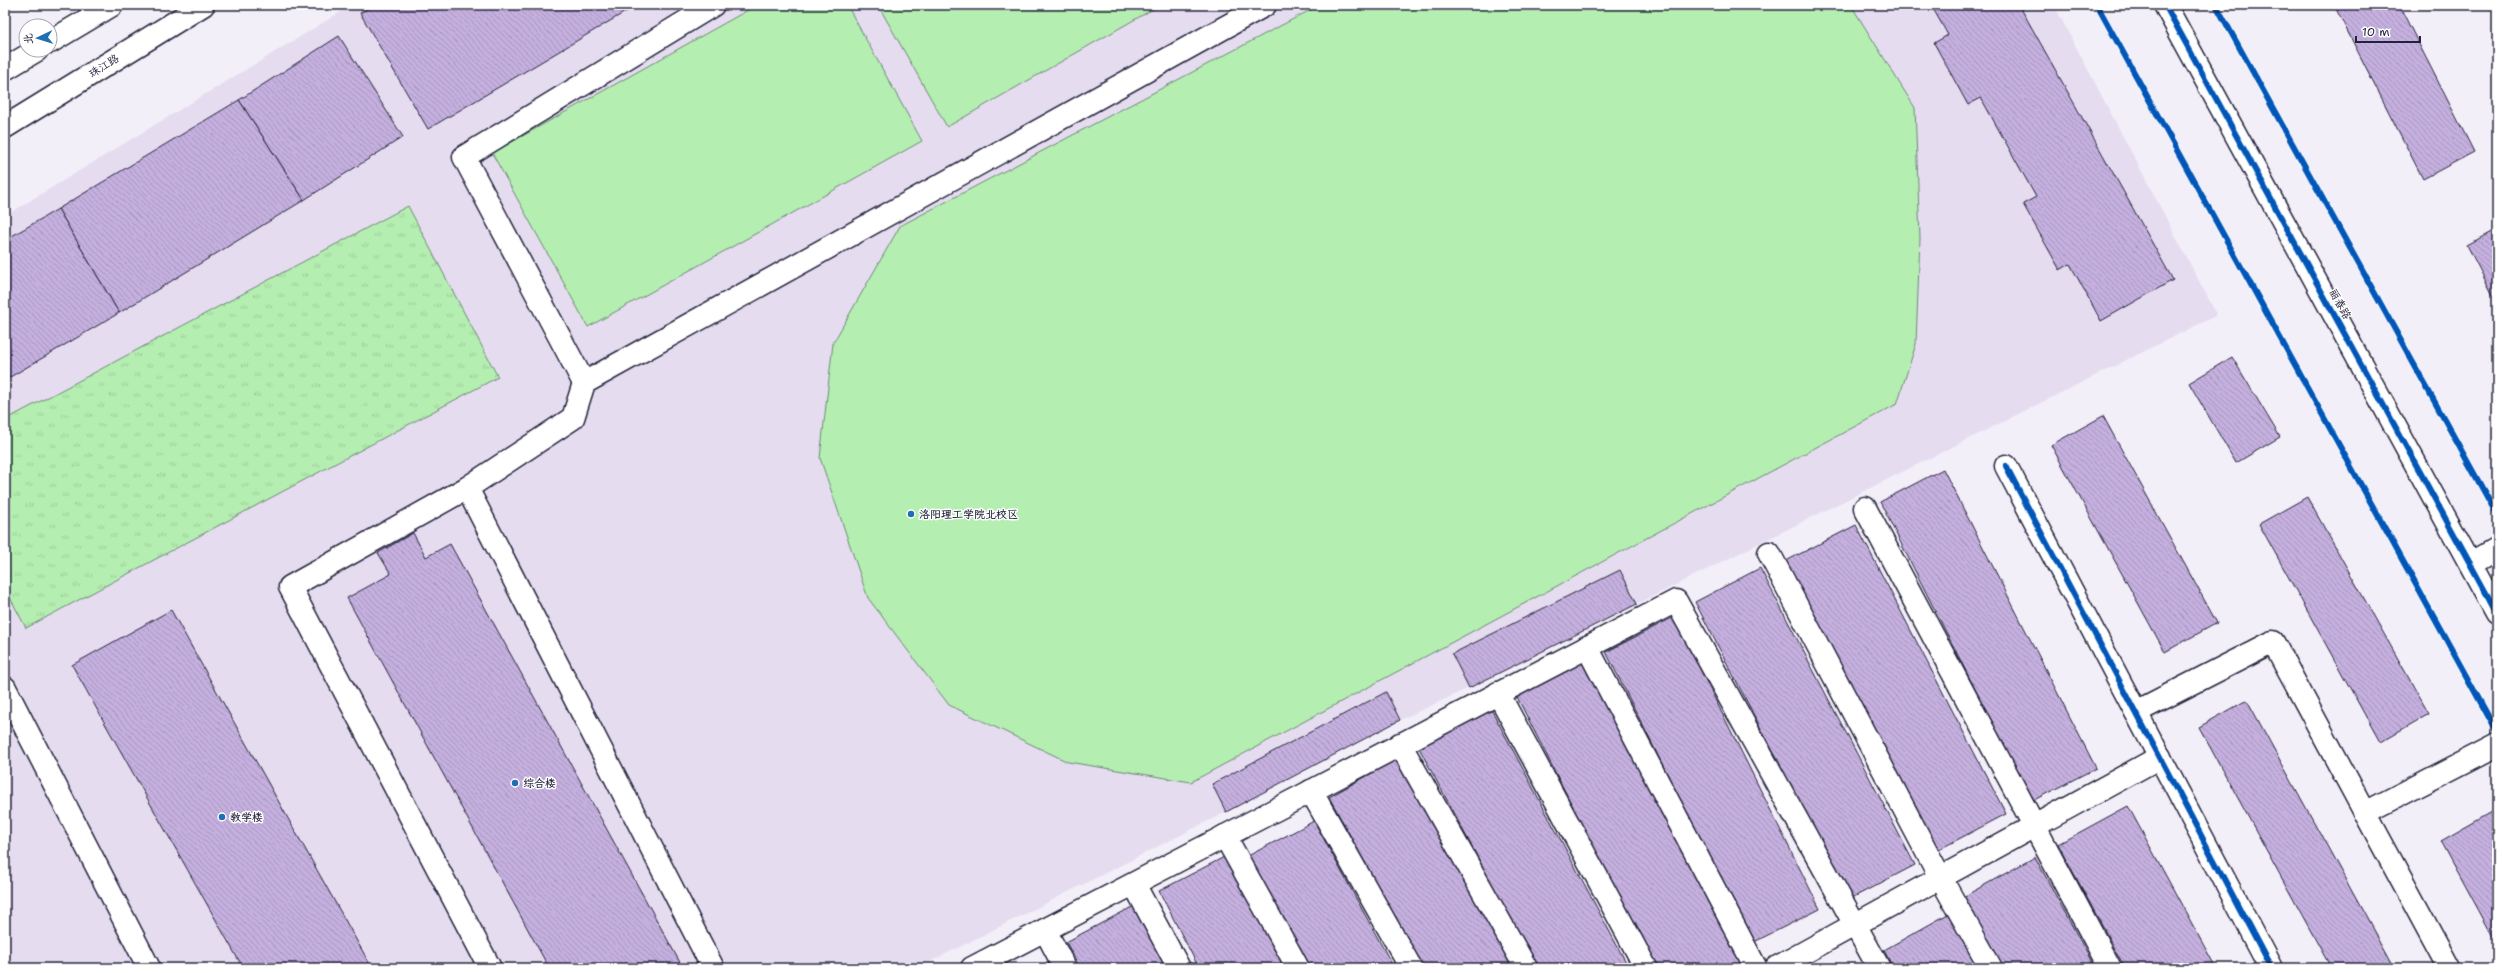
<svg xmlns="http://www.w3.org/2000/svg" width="2502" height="973" font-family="'Shantell Sans','LXGW WenKai TC',sans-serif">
  <defs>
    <pattern id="grass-tufts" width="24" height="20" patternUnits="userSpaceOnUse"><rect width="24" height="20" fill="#b5eeb1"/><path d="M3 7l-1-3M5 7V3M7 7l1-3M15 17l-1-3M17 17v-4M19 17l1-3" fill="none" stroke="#9bcc99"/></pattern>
    <pattern id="building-back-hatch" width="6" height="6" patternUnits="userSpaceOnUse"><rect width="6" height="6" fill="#c4afde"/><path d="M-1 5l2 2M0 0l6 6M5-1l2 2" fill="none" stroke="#a896bf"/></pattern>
  </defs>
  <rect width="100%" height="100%" fill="#f3eff8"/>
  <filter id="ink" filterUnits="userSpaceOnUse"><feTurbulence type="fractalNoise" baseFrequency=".025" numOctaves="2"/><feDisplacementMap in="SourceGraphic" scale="8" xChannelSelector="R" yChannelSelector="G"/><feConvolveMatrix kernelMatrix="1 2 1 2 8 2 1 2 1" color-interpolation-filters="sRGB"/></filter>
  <g filter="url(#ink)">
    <path fill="#e5dcf0" d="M352,5H2054L2217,315L1469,688L1400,720L1226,812L918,968H5V216Z"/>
    <path fill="url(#grass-tufts)" stroke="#6c8876" d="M408,206L498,377L26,628L5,588V420Z"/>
    <g fill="#b5eeb1" stroke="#6c8876">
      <path d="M757,5H847L922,141L588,327L492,153Z"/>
      <path d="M878,5H1160L947,127Z"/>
      <path d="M1320,5H1851L1915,108L1920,238L1916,344L1897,404L1191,782L1068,762L949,705L868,598L820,458L833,343L900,226Z"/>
    </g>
    <g fill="url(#building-back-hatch)" stroke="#22223b">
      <path d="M374,5H637L428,129L360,13Z"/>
      <path d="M1931,5H2019L2173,280L2101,321L2070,264L2060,270L2023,204L2036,197L1981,98L1968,105L1934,43L1948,35Z"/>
      <path d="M2334,5H2399L2474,152L2423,179Z"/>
      <path d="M339,36L403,137L304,200L239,100Z"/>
      <path d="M239,100L304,200L119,313L58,209Z"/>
      <path d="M58,209L119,313L5,380V240Z"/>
      <path d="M2497,229V303L2467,245Z"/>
      <path d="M2232,357L2280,437L2236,463L2189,383Z"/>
      <path d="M2103,416L2217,623L2165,652L2051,445Z"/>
      <path d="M1943,469L2096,768L2032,801L1880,502Z"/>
      <path d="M2307,497L2429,714L2380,742L2259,524Z"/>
      <path d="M1856,525L2006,814L1936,851L1786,561Z"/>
      <path d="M413,533L426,557L450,544L683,968H549L347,598L391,574L378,553Z"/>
      <path d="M1760,568L1915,865L1850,899L1695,602Z"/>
      <path d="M1620,570L1637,604L1469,688L1452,654Z"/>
      <path d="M171,610L372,968H243L72,665Z"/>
      <path d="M1674,617L1820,909L1752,943L1606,652Z"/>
      <path d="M1588,660L1744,966L1739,968H1655L1517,697Z"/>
      <path d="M1386,692L1400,720L1226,812L1212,784Z"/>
      <path d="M2247,700L2394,968H2331L2199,727Z"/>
      <path d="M1491,709L1629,968H1537L1419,748Z"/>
      <path d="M1401,757L1518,968H1423L1329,797Z"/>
      <path d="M2128,806L2216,968H2125L2058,844Z"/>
      <path d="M2492,812L2497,821V944L2441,841Z"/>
      <path d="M1314,821L1394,968H1309L1248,856Z"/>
      <path d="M1228,855L1288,968H1199L1159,891Z"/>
      <path d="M2035,857L2095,968H2002L1963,897Z"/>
      <path d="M1134,906L1167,968H1080L1066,942Z"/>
      <path d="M1948,914L1978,968H1893L1884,950Z"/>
      <path d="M1051,962L1054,968H1040Z"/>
    </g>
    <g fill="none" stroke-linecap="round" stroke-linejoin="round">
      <defs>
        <g id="minor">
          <path d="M2165,5L2497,613"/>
          <path d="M584,383L464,157L713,5"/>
          <path d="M2006,466L2271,968"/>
          <path d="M467,488L713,968"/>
          <path d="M1865,508L2110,968"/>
          <path d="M1769,553L1940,877L1991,968"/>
          <path d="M2471,564L2497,549"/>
          <path d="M1587,647L1756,968"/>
          <path d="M5,688L149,968"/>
          <path d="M1498,693L1646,968"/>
          <path d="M2136,712L2273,642L2449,968"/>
          <path d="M1400,744L1526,968"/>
          <path d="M1311,791L1411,968"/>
          <path d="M2365,813L2497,745"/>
          <path d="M1225,836L1298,968"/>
          <path d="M1134,884L1179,968"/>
          <path d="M1045,930L1065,968"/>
          <path d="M490,968L290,587L467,488L573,418L584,383L1265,5"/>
          <path d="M972,968L1676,601L1879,968"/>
          <path d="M1776,968L2160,757"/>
        </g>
        <g id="major">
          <path d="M50,42L112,5"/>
          <path d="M5,69L37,50"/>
          <path d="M5,127L203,5"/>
        </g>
      </defs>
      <use href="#minor" stroke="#22223b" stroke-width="25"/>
      <use href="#major" stroke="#22223b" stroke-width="25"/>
      <use href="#minor" stroke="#fff" stroke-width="22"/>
      <use href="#major" stroke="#fff" stroke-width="22"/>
      <defs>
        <g id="cycleway">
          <path d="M2097,5L2497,732"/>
          <path d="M2165,5L2497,613"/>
          <path d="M2216,5L2497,515"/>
          <path d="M2006,466L2271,968"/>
        </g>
      </defs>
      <use href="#cycleway" stroke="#fff" stroke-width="8"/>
      <use href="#cycleway" stroke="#0057b8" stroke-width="6"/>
    </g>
  </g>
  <g fill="#1f6fb2" stroke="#fff" stroke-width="1.5">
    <circle cx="911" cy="514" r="4"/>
    <circle cx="515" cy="783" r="4"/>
    <circle cx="222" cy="817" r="4"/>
  </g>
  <g text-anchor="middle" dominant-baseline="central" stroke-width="3" stroke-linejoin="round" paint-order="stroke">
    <g font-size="11" fill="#22223b" stroke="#fff">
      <text transform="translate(104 66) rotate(-32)">珠江路</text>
      <text transform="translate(2340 304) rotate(61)">丽春路</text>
    </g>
    <g font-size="11" font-weight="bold" fill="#22223b" stroke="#fff" text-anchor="start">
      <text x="919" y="514">洛阳理工学院北校区</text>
      <text x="523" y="783">综合楼</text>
      <text x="230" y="817">教学楼</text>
    </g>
  </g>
  <rect width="2502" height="973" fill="none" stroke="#fff" stroke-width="20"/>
  <rect x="10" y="10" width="2482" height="953" fill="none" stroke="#22223b" stroke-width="1.5" filter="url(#ink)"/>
  <g transform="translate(38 38) rotate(266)"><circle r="19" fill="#ffffff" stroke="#a7a7b1"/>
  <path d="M0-3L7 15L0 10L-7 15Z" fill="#1f6fb2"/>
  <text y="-6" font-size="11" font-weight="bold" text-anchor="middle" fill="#22223b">北</text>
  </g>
  <path d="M2356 36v6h64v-6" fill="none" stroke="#22223b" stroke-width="2"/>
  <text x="2362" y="36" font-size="12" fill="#22223b" stroke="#ffffff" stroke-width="3" paint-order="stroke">10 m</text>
</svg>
